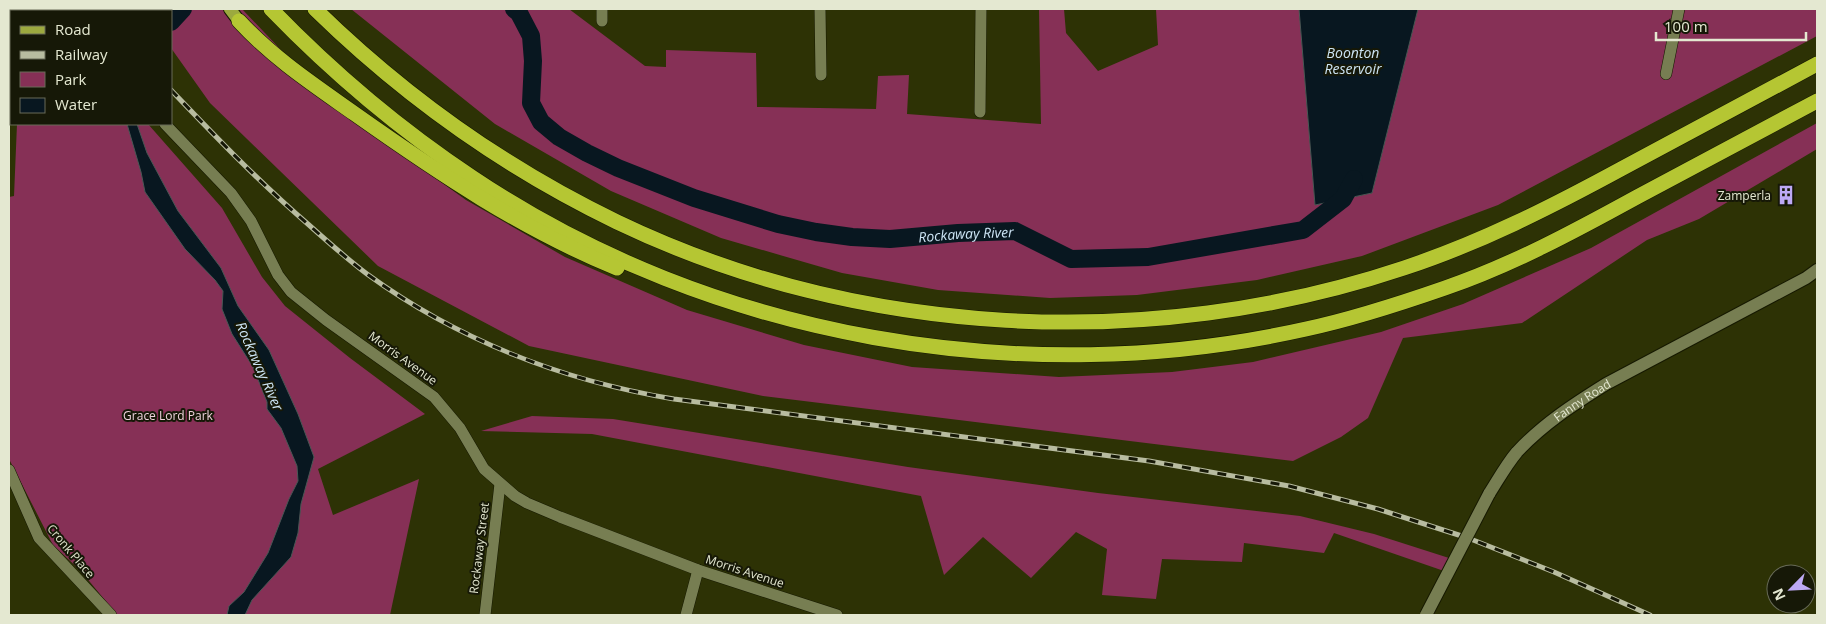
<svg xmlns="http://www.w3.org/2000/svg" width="1826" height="624" font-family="'Open Sans',sans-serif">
  <rect width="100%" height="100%" fill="#2d3205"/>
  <g fill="#863056">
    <path d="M9,9H43L45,11H11V18H9Z"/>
    <path d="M144,9H242L302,72L364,127L466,200L565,257L687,310L804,345L912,367L1059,377L1172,372L1253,362L1381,332L1463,304L1591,248L1817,123V149L1699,219L1647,240L1522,323L1403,338L1368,418L1341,437L1293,461L763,396L529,346L378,266L210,103L171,48V11H145Z"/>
    <path d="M351,9H569L645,66L666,67V50L756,53L757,107L876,109L878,76L909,75L907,114L1041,124L1039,9H1064L1066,33L1098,71L1158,45L1156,9H1299L1315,205L1372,193L1418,9H1817V36L1498,205L1362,256L1257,280L1137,295L1050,298L938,290L842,273L721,238L611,191L495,124Z"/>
    <path d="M17,124H148L222,208L262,277L285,306L350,358L425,414L318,469L333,515L419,479L390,615H117L81,571L53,545L9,459V197L14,196Z"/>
    <path d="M532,416L613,419L908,467L1098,493L1300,516L1374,534L1449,558L1444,571L1334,533L1324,553L1244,543L1242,562L1162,559L1156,599L1102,595L1107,549L1076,532L1031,578L983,537L944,575L921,496L592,434L481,431Z"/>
  </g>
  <g fill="#081720" stroke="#4a5655">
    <path d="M1299,9H1418L1372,193L1315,205Z"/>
    <path d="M127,124H137L147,153L178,211L221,268L238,306L269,350L298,414L314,457L301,504L298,533L291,557L252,600L245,615H227L229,606L244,592L268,553L289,499L298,481L297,466L281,428L267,409V402L253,367L232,334L222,309L223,291L215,280L185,249L145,192L141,172Z"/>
  </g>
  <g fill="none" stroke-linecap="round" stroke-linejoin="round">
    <g stroke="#081720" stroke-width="18">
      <path id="s1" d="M514,9L519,13L531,36L533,61L531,103L541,122L559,137L587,153L618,168L694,198L778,224L816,232L852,237L890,239L958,233L1015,231L1071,259L1148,257L1303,230L1343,199L1354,179"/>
      <path d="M171,22L183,9"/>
    </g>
    <defs>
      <g id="street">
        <path d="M58,9L61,11"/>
        <path d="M820,9L821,75"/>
        <path d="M602,21V9"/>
        <path d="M1666,74L1679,9"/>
        <path d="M980,112L981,9"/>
        <path d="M165,124L231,193L251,221L278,275L291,292L326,320L434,397L460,428L484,469L515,496L527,503L560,517L698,570L837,615"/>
        <path d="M9,470L39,538L111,615"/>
        <path d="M485,615L500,484"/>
        <path d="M686,615L698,570"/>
      </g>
      <g id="secondary">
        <path id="s2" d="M1489,494C1498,480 1506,465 1517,452C1543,424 1574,404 1606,384L1806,278L1817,270"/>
      </g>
      <path id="primary" d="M230,9L239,21"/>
      <g id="highway">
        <path d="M271,9C332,72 399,129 473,178C713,339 1024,392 1306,329C1353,319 1399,304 1445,288C1512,265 1575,231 1637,197C1697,165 1757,133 1817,101"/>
        <path d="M315,9C404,96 505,168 617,222C859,338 1150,353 1404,268C1480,243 1551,207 1621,169C1687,134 1752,99 1817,64"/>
        <path d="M239,21C273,58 314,85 355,114C437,172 523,230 617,268"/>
      </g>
    </defs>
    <use href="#street" stroke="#161900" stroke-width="12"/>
    <use href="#secondary" stroke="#161900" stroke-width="14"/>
    <use href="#primary" stroke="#161900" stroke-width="14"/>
    <use href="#highway" stroke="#161900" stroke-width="16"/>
    <use href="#street" stroke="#777e52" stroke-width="11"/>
    <use href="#secondary" stroke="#777e52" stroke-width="12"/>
    <use href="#primary" stroke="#9ca93f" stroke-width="12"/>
    <use href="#highway" stroke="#b5c633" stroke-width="15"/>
    <defs>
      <g id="rail">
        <path d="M97,9L100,11"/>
        <path d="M171,90C216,137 260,183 309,225C328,242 347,259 367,274C458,340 564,381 674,399L1149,461L1289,486L1378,509L1468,538L1554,572L1650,615"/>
      </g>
    </defs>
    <use href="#rail" stroke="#b8bca0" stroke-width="5"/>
    <use href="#rail" stroke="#161807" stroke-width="3" stroke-dasharray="9" stroke-linecap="butt"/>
    <defs>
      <path id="secondary-bridge" d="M1426,615L1489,494"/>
    </defs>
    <use href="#secondary-bridge" stroke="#161900" stroke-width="14" stroke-linecap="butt"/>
    <use href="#secondary-bridge" stroke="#777e52" stroke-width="12"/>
  </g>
  <defs>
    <symbol id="building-bare" viewBox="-9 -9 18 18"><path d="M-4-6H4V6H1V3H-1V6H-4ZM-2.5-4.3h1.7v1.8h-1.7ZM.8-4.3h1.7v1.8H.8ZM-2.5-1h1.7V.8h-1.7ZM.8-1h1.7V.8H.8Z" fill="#bda9f5" stroke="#161807" stroke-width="2.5" paint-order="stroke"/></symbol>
  </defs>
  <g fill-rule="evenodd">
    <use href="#building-bare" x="1772" y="181" width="28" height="28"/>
  </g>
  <g text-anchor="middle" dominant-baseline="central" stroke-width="4" stroke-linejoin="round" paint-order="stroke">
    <g font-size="12" fill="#e4e8d1" stroke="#161807" text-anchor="end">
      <text x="1771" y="195">Zamperla</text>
    </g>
    <g font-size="12" fill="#e4e8d1" stroke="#161807">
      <text transform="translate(403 358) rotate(36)">Morris Avenue</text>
      <text stroke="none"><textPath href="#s2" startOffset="134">Fanny Road</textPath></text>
      <text transform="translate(479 548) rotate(-83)">Rockaway Street</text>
      <text transform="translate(71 551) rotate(50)">Cronk Place</text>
      <text transform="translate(745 571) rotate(18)">Morris Avenue</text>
    </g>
    <g font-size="12" fill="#eed2db" stroke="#161807">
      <text x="168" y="415">Grace Lord Park</text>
    </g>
    <g font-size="14" font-style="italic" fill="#cce4f4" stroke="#161807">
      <text x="1353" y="52">Boonton<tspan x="1353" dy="16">Reservoir</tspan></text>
      <text stroke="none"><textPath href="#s1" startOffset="570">Rockaway River</textPath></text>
      <text transform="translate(260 366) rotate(66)">Rockaway River</text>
    </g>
  </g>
  <rect width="1826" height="624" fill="none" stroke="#e4e8d1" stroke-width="20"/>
  <rect x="10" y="10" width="162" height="115" fill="#161807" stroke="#686b58"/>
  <rect x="20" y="26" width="25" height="8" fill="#9ca93f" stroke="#686b58"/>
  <text x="55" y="35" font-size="15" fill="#e4e8d1">Road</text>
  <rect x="20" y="51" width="25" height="8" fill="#b8bca0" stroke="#686b58"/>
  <text x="55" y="60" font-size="15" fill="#e4e8d1">Railway</text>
  <rect x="20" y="72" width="25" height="15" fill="#863056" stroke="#686b58"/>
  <text x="55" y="85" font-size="15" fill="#e4e8d1">Park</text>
  <rect x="20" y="98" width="25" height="15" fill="#081720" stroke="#686b58"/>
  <text x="55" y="110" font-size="15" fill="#e4e8d1">Water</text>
  <g transform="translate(1791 589) rotate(246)"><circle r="24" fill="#161807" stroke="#686b58"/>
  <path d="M0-4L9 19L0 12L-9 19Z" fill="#bda9f5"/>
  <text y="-8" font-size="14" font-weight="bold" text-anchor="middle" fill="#e4e8d1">N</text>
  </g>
  <path d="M1656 32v8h150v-8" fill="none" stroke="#e4e8d1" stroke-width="2.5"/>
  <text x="1664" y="32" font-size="15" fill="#e4e8d1" stroke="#161807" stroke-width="4" paint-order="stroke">100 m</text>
</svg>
